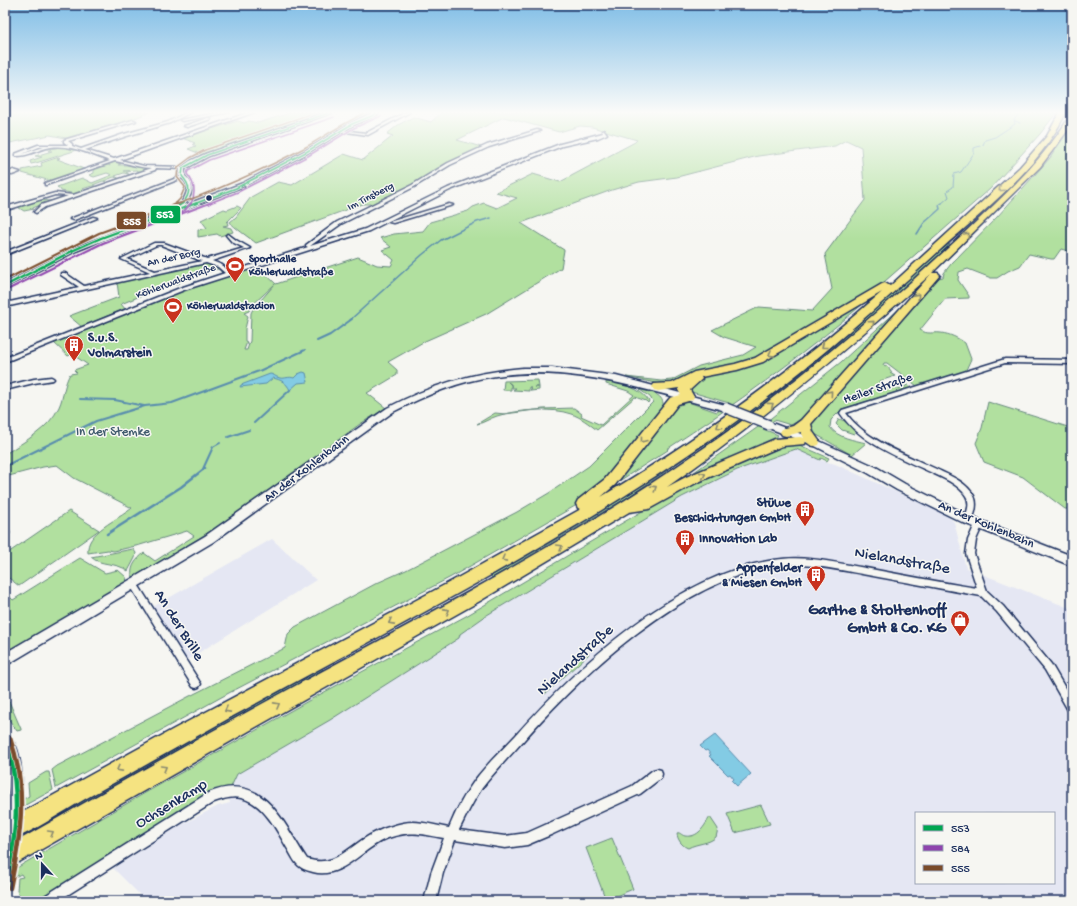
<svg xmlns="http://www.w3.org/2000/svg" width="1077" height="906" font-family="'Gochi Hand',sans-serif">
  <rect width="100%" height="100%" fill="#f6f6f2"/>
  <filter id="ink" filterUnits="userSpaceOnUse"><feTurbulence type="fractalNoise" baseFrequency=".025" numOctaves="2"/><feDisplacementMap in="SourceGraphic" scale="8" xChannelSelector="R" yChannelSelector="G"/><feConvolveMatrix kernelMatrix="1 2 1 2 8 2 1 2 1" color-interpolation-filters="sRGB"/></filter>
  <g filter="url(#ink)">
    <g fill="#e5e7f3" fill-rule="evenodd">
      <path d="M797,449L820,460L835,464L947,515L954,522L966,568L1072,609V901H319L316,896L312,901H146L113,868L181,825L218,806L230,803L223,778L469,626L682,497L737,470ZM916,813H1054V883H916Z"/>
      <path d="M272,539L316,580L187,660L153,607Z"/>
    </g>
    <g fill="#b1e09f" stroke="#66887e" fill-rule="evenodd">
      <path d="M5,112H150L130,120L66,138L50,135L5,144Z"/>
      <path d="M293,112H328L203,155L188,149L196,146L193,144L195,143L182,138L238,121L244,123L249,121L258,123Z"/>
      <path d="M442,112H1057L1040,134L990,189L884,282L862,297L757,358L676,383L661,384L626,377L661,381L672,380L699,366L743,355L756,347L724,337L712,330L759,307L812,311L832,289L825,254L865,200L861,147L846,140L835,146L758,156L677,177L639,182L612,190L521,223L564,250L561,268L486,314L425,341L388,362L397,370V375L367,393L386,408L360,424L222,524L136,577L132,576C130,566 137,559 144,553L155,561L194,536L187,531L140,545L114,551L108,550L88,553C85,532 118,520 132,508L74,478L57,465L43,467L5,477V454C25,441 49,429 59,407C64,396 64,384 70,374L77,373L74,370L88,365L72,354L68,356L54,343L192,287L257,266L276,284L358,257L377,265L391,266L394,260L382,250L391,247L380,238L394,234L423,231L430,222L468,211L473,207L484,203L497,208L517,198L496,192L533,174L560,182L635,142L637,140L592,127L580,126L559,132L504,117L457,140L485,148L457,158L414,186L376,204H362L256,243C251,239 232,226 230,222L236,217L251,197L278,182L292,185L344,154L363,160L393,136L387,134L398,125L413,117L431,122ZM275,284L253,309L251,313L250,341L247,350H244L247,342L245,341V329L248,316L244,313L249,311L250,307Z"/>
      <path d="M1072,125V252L1061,249L1054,259H1051L1029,254L1020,266L1008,271L997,278H991L968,269L959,272L958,280L969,296V298L945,299L920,330C928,335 932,332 941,333C950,334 958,338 965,343L971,359L965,372L917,386L887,363H884L883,365L887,366L892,372L890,373L895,376L880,381L881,385L894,387L898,389L908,385L911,388L842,409L831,420L830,427C837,438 855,440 866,443L852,455C846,452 813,432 810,432L811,421L901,318L906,316L938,278L943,277L944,273L951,264L997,217L1050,158Z"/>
      <path d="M62,147L77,150L36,163L31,164L30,161L42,157L35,156L52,151H48L51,149H45Z"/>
      <path d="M59,157L60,158L57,159L84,169H89L51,181L22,173V170L42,166L41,163Z"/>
      <path d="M114,162L121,164L118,165H126L151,169L141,172L136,170L123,171H130L126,173L131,175L124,173L115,176L120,179L114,177L104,181L108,183L103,181L93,185L97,187L93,189L95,187L92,186L82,189L85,191L89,190L76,194L61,191L60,189L57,187L82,178L92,183L112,175L107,173L94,177L89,175L94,173V170L108,165L110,166L109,164Z"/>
      <path d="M38,200L51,201L30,209H34L24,211L16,206Z"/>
      <path d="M237,206L241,208L227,222L228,225L223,226L231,228L233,232L220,236L217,234L198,237V230L207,228L201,220L224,209L227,210Z"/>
      <path d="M948,244L950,245L853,332L759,407L753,411H751L839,342Z"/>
      <path d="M207,262L219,268L224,273L222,275L220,274L222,273L219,269H216L178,281L180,283L175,284L174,282L121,304L126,310L124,309L93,322L95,323L63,335L82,327L69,316L119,297L117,282Z"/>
      <path d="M912,297L803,418L791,425L774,420L763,429L778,435L776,438L687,477L771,418L841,362Z"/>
      <path d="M864,303C802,356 735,405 667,449L668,450L616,483L674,405L685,401L717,412L729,403L688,391L697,380L705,376L752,366L772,357Z"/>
      <path d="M538,380L539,387H534H539V390L531,391L530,387H529V391L513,390L516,388H512L511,384L508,382L511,385V390H503L504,381Z"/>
      <path d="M606,382C619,382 641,388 649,401L648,403L646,401L635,397L597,430C589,424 581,417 571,414C552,407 516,410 497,416C490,418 484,423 477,424L495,413L505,414L543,409L574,408L582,414L581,416L601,425L634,395L628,391L606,384Z"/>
      <path d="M640,390C651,392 665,394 663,408L628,455L591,495L575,506L451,577L227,694L56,788L52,770L57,766L188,697L285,648L288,634L295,627L377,583L406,570L517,512L549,493L589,466L653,402L650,397Z"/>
      <path d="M988,402L1071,428L1072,426V509H1065L1023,477L984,462L976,443L982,428Z"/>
      <path d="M739,419L741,420L628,497L492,578L491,576L633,490Z"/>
      <path d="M839,419L845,421L856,430L854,434L842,430L836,424Z"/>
      <path d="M797,444L829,458L827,461L821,458L820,460L796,449L737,470L682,497L487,615L460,634L459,638L330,720L237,774L231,787L212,792L191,803L36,901L35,898L21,897L17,891L18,878L23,877L21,874L5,882V876L23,864L145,793L317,696L466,616L666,497L760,456L785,446Z"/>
      <path d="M69,511L99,530L19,586L5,575V555Z"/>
      <path d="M133,549L136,553L135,558L128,571C117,562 100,566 91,557Z"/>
      <path d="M80,558L105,573L118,570L126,577L127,582L5,654V597L8,595L13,600Z"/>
      <path d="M588,653L589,654L545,694L544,693L556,678L583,655Z"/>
      <path d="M321,668L323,670L28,835L29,831Z"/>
      <path d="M5,692L21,729V730L17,731L5,714Z"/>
      <path d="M46,772H49L53,790L5,816V810L29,796L28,783Z"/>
      <path d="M761,805L770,824L735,833L727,814Z"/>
      <path d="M710,817L718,829L716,837C709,844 697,843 688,848C682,846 677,839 677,833C680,832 681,835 685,836C699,838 704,826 710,817Z"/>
      <path d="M612,838L633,889L606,900L586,848Z"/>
    </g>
    <g fill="#83cbe4" stroke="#598dae">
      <path d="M303,372L306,373L308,382L298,383L290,390C286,382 281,380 273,378L266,384L240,387L241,385L270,374C274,374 275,377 280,378C285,379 289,376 294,378L298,374Z"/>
      <path d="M715,735L751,774L737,786L732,781L734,779L730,774L728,775L709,756L711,755L707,750L705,751L700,746Z"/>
    </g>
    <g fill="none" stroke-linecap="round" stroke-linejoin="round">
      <g stroke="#598dae" stroke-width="1">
        <path d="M1015,121L1020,123"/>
        <path d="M941,204L949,197L947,191L953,187L954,174L961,172L974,153V148L983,145L985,140L995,137L1015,124L1014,120L1020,112"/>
      </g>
      <g stroke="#598dae" stroke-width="1.5">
        <path d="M917,234L924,223L940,209L939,205L942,203"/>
        <path d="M350,320L422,255L441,240L477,222L491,218"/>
      </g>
      <g stroke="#598dae" stroke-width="2">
        <path d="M317,341L330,335L352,319"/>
        <path d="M80,399L115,400L144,406"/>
        <path d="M254,423L290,390"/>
        <path d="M228,437L249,430"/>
        <path d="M5,466L96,421L145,406L172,403L259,371L305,350"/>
        <path d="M203,469L213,447L220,443"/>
      </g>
      <path stroke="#598dae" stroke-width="2.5" d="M107,534L181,487L205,468"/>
      <defs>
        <g id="minor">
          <path d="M187,112H191L170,123L127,136L85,150L114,159L250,112H255L120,160L144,166L183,167L185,168L184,169L156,168L155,170L45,207L36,213L34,212L41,205L68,196L55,195L10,209L5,208V205L9,206L55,193L73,195L152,168C139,168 128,163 115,161L46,185H45V183L110,161C92,155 71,144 51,147C38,149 28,157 15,156V154L38,145H68L64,142V140L133,120L136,121L68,141L72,144V146L81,149L124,134L168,122ZM39,147H44L22,154Z"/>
          <path d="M221,112H230L182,121L180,120Z"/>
          <path d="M406,112H410L368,135L339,131L341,130L366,133Z"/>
          <path d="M208,118L211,119L187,127L184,126Z"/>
          <path d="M537,130L540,131L489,147L450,165L414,187L341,224L310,246L365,229L448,188L560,144L603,133L602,131L604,130L607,134L598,138L562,146L450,190L369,231L184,290L5,362V358L180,288L225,273L218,267L206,263L5,307V303L79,287L61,275V273H65L84,286L150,272L121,259L154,243H164L207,259L244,248L232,242L226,235L228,234L236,240L250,248L212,261L222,265L230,272L308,247L306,246V245L337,222L412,185L448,163L487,145ZM157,245H161L202,261L155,271L127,259Z"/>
          <path d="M13,170L20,172L12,175L6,174Z"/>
          <path d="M182,176L185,177L74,220L70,219Z"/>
          <path d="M449,204L453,205L393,223L389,222Z"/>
          <path d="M93,217L97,218L5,255V252Z"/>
          <path d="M1005,359L1072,360V364L1005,363L846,413C864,439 906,455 934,468C948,475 966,481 974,496C978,504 975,514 971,522H965L964,520C967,512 971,504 966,496C959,484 941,477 928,471C898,457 859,442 840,413L842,410Z"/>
          <path d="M51,377L53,378L54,379L53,380L34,383L5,390V386L34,379Z"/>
          <path d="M979,521L982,522L983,524L976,540L974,554L987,591L1003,606L1051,664L1072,700V714L1069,712L1045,670L997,612L981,596C941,589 902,581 862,574C834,569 803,562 774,566C682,581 584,672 524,740C510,756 495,771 482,788C473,801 466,816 459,830L505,836L527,833L632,786L653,770L657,769L661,770L662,774L661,778L640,794L553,834L527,845L505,848L455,840L443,873L436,901H424L431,873L444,838C422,834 411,830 388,838C363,847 342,880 313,872C309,871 302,869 299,866C294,862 291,854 287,848C277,831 264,803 241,798C232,796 223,799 214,802L58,901H41L43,897L208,793C264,770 282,822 307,859C331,867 343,853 362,840C371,834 381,829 392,826C398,824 406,822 413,822C424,822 438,826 449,828C456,811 464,795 475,780C487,764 502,750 516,735C580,663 677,575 774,560C803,555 832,562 860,567C899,574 938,582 977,588L966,554L968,540L976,522Z"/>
          <path d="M5,528L8,529L9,533L8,535L5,536Z"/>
          <path d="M134,582L137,583L199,681L201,684L199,687L196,688L193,687L131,587L130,585L131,583Z"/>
        </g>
        <g id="tertiary">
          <path d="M327,112H334L209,156L185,169V176C196,185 192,194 185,205L243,183L304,151L350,123L374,112H379L376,116L354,125L308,153L247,185L76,251L5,288V283L72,249L176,208C182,203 190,192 186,183C185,180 182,178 179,176L180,168L190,161L205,154Z"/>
          <path d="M5,734C23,741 22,786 23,803L21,808L16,810L11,808L9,803C8,780 5,757 5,734Z"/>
        </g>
        <g id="secondary">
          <path d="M523,368H552L616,376L729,406L731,408L726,411C653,392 573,364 496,376C459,381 426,395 393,412L213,542L5,666V653L205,536L387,408C431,385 473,372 523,368Z"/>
          <path d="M769,422L817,440L876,467L905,484L972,517L1072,556V566L964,523L897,490L868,473L811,444L766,427L764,425Z"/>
        </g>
        <g id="motorway">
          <path d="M1060,112H1066C1041,167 983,211 939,251C868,316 797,379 718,434C565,541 397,626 233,716C184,744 134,771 85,799C59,814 33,832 5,843V822L172,730L452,581L581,509L578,508L576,504L578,500L605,479L670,398L681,395L678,390L679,388L658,391L654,390L652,387L654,384L672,383L694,372L735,364L755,358L882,284L885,283L890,286L1020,167L1047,136ZM882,292C794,369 702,437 601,497L615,485L678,404L692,400L694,397L690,390L702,379L701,377L737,370L763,362Z"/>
          <path d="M1072,115V123L1068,130L1040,167L932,273H938L940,275L811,424L813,432L820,442L819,445C813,447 810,446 806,441L805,444L782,446L696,483L649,509L629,512L480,601L256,727L5,870V848C105,791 206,734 308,679C440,608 574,538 698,452C774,401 844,341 912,281C940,256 967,230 994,205C1023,177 1049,150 1070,116ZM931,274L801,420L793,426L782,429L780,432L782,435L786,436L801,432L804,438L800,437L775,439L686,477L667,487C760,422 846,350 931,274Z"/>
        </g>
      </defs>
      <use href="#minor" stroke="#1b2f5e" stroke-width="3"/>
      <use href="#tertiary" stroke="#1b2f5e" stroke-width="3"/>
      <use href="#secondary" stroke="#1b2f5e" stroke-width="3"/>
      <use href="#motorway" stroke="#1b2f5e" stroke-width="3"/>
      <use href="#minor" fill="#f6f6f2" fill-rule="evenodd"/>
      <use href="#tertiary" fill="#f6f6f2" fill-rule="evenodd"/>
      <use href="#secondary" fill="#f6f6f2" fill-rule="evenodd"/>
      <use href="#motorway" fill="#f5e381" fill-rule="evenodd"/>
      <defs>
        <path id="tertiary-bridge" d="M5,885L15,834L16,803"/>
        <path id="secondary-bridge" d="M726,408L769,425"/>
      </defs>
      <use href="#tertiary-bridge" stroke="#1b2f5e" stroke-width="16" stroke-linecap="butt"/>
      <use href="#secondary-bridge" stroke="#1b2f5e" stroke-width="12" stroke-linecap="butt"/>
      <use href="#tertiary-bridge" stroke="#f6f6f2" stroke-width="14"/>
      <use href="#secondary-bridge" stroke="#f6f6f2" stroke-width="9"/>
      <defs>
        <g id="bus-1-far2">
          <path d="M182,204C191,194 191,186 182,176L183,168L207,155L331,112"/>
          <path d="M194,204L236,188L306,152L352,124L374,115L377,112"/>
        </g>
        <g id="bus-1-far1">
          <path d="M167,214L183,203"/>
          <path d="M5,286L74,250L101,238L197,203"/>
        </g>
        <path id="bus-1" d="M5,740C23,790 16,836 5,887"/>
        <g id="bus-2-far1">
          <path d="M191,204C196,193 195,183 187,174L188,171L209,160L334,117"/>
          <path d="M207,204L238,192L308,156L354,128L381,116"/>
        </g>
        <g id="bus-2">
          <path d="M169,219L185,210L191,203"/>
          <path d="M7,290L103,243L210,203"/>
        </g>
        <g id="bus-3-far2">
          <path d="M175,204L180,199L185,187L177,177L178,167L190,158L205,150L316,112"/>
          <path d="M178,204C222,188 263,170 304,148C325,136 345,122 367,112"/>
        </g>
        <g id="bus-3-far1">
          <path d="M165,209L177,203"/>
          <path d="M5,280L99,233L181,203"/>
        </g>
        <path id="bus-3" d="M10,738C28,789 21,836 10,888"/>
      </defs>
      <use href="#bus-1-far2" stroke="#f6f6f2" stroke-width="3"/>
      <use href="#bus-1-far1" stroke="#f6f6f2" stroke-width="4"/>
      <use href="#bus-1" stroke="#f6f6f2" stroke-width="8"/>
      <use href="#bus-2-far1" stroke="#f6f6f2" stroke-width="3"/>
      <use href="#bus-2" stroke="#f6f6f2" stroke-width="4"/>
      <use href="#bus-3-far2" stroke="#f6f6f2" stroke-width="3"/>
      <use href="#bus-3-far1" stroke="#f6f6f2" stroke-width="4"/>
      <use href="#bus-3" stroke="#f6f6f2" stroke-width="8"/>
      <use href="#bus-1-far2" stroke="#00a651" stroke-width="1.5"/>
      <use href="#bus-1-far1" stroke="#00a651" stroke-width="2"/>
      <use href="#bus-1" stroke="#00a651" stroke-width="4.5"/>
      <use href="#bus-2-far1" stroke="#8e44ad" stroke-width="1.5"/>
      <use href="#bus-2" stroke="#8e44ad" stroke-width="2"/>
      <use href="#bus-3-far2" stroke="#7a4b2a" stroke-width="1.5"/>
      <use href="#bus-3-far1" stroke="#7a4b2a" stroke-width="2"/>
      <use href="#bus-3" stroke="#7a4b2a" stroke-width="4.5"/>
    </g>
    <defs><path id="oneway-chevron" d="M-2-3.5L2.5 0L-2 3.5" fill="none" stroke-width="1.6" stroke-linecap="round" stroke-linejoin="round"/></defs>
    <g stroke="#888970">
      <use href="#oneway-chevron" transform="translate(1001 189) rotate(137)"/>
      <use href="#oneway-chevron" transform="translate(967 235) rotate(-44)"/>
      <use href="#oneway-chevron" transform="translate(917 296) rotate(-48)"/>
      <use href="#oneway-chevron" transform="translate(872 323) rotate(-42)"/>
      <use href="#oneway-chevron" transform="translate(824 346) rotate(141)"/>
      <use href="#oneway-chevron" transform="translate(771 354) rotate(151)"/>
      <use href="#oneway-chevron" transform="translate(830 393) rotate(-49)"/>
      <use href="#oneway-chevron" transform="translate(771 405) rotate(-36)"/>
      <use href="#oneway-chevron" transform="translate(719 426) rotate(145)"/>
      <use href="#oneway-chevron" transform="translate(643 440) rotate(128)"/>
      <use href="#oneway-chevron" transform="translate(703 475) rotate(-23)"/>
      <use href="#oneway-chevron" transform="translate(654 488) rotate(-33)"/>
      <use href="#oneway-chevron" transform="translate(560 547) rotate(-30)"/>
      <use href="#oneway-chevron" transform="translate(504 559) rotate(151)"/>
      <use href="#oneway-chevron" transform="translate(447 611) rotate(-29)"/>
      <use href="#oneway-chevron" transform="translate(391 622) rotate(152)"/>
      <use href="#oneway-chevron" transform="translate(277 705) rotate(-29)"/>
      <use href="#oneway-chevron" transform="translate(227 710) rotate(152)"/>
      <use href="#oneway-chevron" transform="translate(164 768) rotate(-30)"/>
      <use href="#oneway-chevron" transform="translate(119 769) rotate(151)"/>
      <use href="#oneway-chevron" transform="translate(51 833) rotate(-30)"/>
    </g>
  </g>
  <linearGradient id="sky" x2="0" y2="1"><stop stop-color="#7fbde6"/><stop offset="0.47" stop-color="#fbfbf9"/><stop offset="1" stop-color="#fbfbf9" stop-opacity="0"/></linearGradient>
  <rect width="1077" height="239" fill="url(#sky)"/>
  <defs>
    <symbol id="stadium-pin" viewBox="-11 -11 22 30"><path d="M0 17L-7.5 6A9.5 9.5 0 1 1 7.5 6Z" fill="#c8321e" stroke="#f6f6f2"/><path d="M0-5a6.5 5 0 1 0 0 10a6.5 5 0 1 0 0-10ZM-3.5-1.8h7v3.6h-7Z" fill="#fff"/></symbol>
    <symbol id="building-pin" viewBox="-11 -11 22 30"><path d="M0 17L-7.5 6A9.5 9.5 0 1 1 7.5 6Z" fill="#c8321e" stroke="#f6f6f2"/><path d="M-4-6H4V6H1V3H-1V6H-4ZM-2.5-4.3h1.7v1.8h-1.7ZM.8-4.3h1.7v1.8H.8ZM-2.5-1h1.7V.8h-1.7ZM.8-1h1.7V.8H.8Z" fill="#fff"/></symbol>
    <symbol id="shop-pin" viewBox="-11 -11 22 30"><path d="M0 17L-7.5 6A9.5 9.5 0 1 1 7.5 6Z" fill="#c8321e" stroke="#f6f6f2"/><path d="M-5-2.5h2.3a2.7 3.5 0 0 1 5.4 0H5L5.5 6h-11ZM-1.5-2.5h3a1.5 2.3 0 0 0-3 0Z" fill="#fff"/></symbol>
  </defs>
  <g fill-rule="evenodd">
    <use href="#stadium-pin" x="224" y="255" width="22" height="30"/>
    <use href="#stadium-pin" x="162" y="296" width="22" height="30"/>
    <use href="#building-pin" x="63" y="334" width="22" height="30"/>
    <use href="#building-pin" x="794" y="499" width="22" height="30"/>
    <use href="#building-pin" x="674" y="528" width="22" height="30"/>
    <use href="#building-pin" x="805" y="564" width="22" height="30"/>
    <use href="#shop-pin" x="949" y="609" width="22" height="30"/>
  </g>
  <circle fill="#1b2f5e" stroke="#f6f6f2" stroke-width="1.5" cx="209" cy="198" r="3.5"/>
  <g text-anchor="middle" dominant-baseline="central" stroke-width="3" stroke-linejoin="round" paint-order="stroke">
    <g font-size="11" fill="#1b2f5e" stroke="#f6f6f2">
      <text transform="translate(371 197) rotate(-27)">Im Tinsberg</text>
      <text transform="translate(174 258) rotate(-13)">An der Borg</text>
      <text transform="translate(176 282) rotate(-20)">Köhlerwaldstraße</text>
    </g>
    <g font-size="11" font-weight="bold" fill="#1b2f5e" stroke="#f6f6f2" text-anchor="start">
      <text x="249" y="260">Sporthalle<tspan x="249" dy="13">Köhlerwaldstraße</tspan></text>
      <text x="187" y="307">Köhlerwaldstadion</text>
    </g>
    <g font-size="13" font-weight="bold" fill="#1b2f5e" stroke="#f6f6f2" text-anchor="start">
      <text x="88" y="338">S.u.S.<tspan x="88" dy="15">Volmarstein</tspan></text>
      <text x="791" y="503" text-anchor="end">Stüwe<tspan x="791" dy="15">Beschichtungen GmbH</tspan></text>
      <text x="699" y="539">Innovation Lab</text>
      <text x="802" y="568" text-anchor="end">Appenfelder<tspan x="802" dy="15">&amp; Miesen GmbH</tspan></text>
    </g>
    <g font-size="13" fill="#1b2f5e" stroke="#f6f6f2">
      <text transform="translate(878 389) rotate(-19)">Heiler Straße</text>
      <text transform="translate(307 469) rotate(-37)">An der Kohlenbahn</text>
      <text transform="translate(986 525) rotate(23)">An der Kohlenbahn</text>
    </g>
    <g font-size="13" fill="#405b6e" stroke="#f6f6f2">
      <text x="113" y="432">In der Stemke</text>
    </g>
    <g font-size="16" fill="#1b2f5e" stroke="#f6f6f2">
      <text transform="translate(902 562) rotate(10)">Nielandstraße</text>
      <text transform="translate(178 626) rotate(58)">An der Brille</text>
      <text transform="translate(576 661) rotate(-42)">Nielandstraße</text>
      <text transform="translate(172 805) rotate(-31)">Ochsenkamp</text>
    </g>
    <g font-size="16" font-weight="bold" fill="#1b2f5e" stroke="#f6f6f2" text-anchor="end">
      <text x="946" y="611">Garthe &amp; Stoltenhoff<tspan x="946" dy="18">GmbH &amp; Co. KG</tspan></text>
    </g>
  </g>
  <g stroke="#f6f6f2" stroke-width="1.5">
    <rect x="150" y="205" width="31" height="19" rx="4" fill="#00a651"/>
    <rect x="116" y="211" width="31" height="19" rx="4" fill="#7a4b2a"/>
  </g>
  <g font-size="11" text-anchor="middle" font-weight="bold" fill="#fff">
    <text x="165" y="218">553</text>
    <text x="132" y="225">555</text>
  </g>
  <rect width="1077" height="906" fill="none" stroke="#f6f6f2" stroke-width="20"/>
  <rect x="10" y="10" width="1057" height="886" fill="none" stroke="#1b2f5e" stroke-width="1.5" filter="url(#ink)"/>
  <rect x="915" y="812" width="140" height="72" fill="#f6f6f2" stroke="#9ea6b7"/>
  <rect x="923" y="825" width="20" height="6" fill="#00a651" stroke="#9ea6b7"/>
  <text x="951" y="832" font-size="12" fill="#1b2f5e">553</text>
  <rect x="923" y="845" width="20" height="6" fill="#8e44ad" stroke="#9ea6b7"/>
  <text x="951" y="852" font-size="12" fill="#1b2f5e">584</text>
  <rect x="923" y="865" width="20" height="6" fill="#7a4b2a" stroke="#9ea6b7"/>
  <text x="951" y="872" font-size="12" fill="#1b2f5e">555</text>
  <g transform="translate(42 864) rotate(339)" stroke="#f6f6f2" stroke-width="3" paint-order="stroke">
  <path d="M0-3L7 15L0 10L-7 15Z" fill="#1b2f5e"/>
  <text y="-6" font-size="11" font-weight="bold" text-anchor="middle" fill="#1b2f5e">N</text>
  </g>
</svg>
